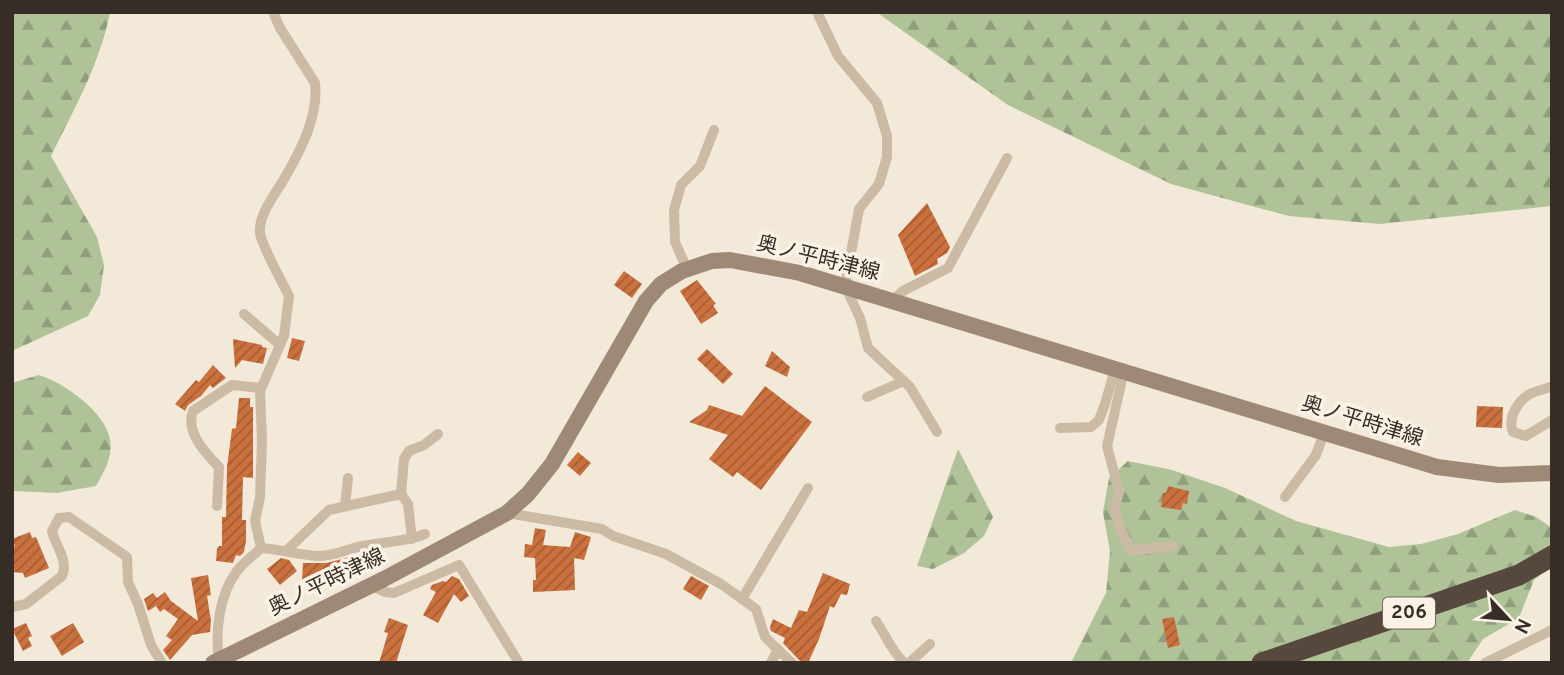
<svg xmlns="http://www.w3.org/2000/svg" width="1564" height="675" font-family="Overpass,'Noto Sans JP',sans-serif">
  <defs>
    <pattern id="forest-firs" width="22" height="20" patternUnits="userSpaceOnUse" patternTransform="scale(1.75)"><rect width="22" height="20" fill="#afc298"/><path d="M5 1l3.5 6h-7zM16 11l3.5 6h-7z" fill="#8f9e7c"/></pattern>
    <pattern id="building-hatch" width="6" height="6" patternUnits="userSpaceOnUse" patternTransform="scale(1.75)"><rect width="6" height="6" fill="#cb713e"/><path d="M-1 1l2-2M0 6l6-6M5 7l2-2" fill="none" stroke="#a65d34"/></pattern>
  </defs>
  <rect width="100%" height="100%" fill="#f2e9d9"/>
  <g fill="url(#forest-firs)">
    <path d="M12,12H110C100,64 74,109 51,156L97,237L104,265L100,295L88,316L12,351Z"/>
    <path d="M876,12H1552V206L1380,224L1289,216L1171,184L1008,105Z"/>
    <path d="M39,375C64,383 106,412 110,440C113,457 104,472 96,486L57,493L12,491V383Z"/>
    <path d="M958,449L993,517L984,536L964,553L933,569L917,566Z"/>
    <path d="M1128,461L1172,470L1225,488L1296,521L1389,547L1421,544L1458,534L1515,510L1536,517L1552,528V565L1534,580L1519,618L1483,639L1467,663H1071L1106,593L1110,551L1103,512L1109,478Z"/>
  </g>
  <g fill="url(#building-hatch)">
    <path d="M927,203L950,247L947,253L937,259L938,264L915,276L898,235Z"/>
    <path d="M624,271L642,284L632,298L614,285Z"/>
    <path d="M697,280L716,304L713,305L718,313L701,324L680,291Z"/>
    <path d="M292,338L305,341L299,361L287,358Z"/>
    <path d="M233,339L262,345V347L267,348L263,364L242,360L235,368Z"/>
    <path d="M707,349L733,374L723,384L697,359Z"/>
    <path d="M772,351L790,367L787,377L765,366Z"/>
    <path d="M213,365L226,378L213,388L210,385L201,396L188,405L185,411L175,404L196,380L199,382Z"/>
    <path d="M765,386L812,422L761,490L737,472L733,477L709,459L728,435L689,422L707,410L709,405L742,416Z"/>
    <path d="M239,398H250V407H253V478L243,477L242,520H246V541L244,552L240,556L236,555L233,563L216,561L217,549L219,546H222V517H226L227,467L232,429L236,428Z"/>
    <path d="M1477,406L1503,407L1502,428L1476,427Z"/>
    <path d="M578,452L591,463L580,476L567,465Z"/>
    <path d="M1168,486L1189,491L1187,504L1183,503L1181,510L1161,507L1163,493H1166Z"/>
    <path d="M535,528L546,530L543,545L570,547L575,532L591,537L584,560L574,558L575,590L533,592V580H536L535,558L524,557L525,544L532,545Z"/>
    <path d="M30,532L32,538L36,537L49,568L25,578L23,573L12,572V547L15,546L12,539Z"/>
    <path d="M357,555L362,569L335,578L334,576L314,577L313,581L302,580L303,563H327Z"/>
    <path d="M281,558L289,560L297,571L280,585L267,569Z"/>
    <path d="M823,573L850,584L847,595L841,594L834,608L830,606L819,639L808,663H805L799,660L783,643L785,638L771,631L770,627L773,619L791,628L799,610L807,612Z"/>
    <path d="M208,575L211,595L207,596L211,621L210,632L192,635L170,660L163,650L172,640L166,636L178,619L164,609L160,612L156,606L148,611L144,599L153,593L157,598L165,592L171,601L198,621L191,578Z"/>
    <path d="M452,576L459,579L469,596L461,602L454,594L438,623L423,615L436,592L430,589L432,585L443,581L446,582Z"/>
    <path d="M691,576L709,586L701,600L683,589Z"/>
    <path d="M1174,617L1180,645L1168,648L1162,619Z"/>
    <path d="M389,618L408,625L396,663H379L388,633L384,632Z"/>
    <path d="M26,623L32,636L28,638L32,646L23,651L12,629Z"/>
    <path d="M73,623L84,642L62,656L50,636Z"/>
  </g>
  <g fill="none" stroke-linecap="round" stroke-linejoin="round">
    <g stroke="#cbbba4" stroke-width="10">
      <path d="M817,12L838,56L877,103L887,136V157L879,184L859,209L845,286L860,318L868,348L910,387L937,432"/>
      <path d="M687,269L675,242L674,210L681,185L700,166L714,130"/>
      <path d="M893,300L903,291L948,268L1007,158"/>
      <path d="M244,314L280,345"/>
      <path d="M1124,371L1107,446L1119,491L1115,507L1118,524L1131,551L1173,546"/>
      <path d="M1552,386C1545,390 1537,390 1530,394C1518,401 1507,418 1513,432L1526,436L1552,420"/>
      <path d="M867,397L904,381"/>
      <path d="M1060,428L1091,427L1099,420L1105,404L1115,369"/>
      <path d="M1285,497L1316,455L1324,433"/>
      <path d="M217,506L219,467C205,453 185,431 193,411L232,385L261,388"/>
      <path d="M345,506L348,478"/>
      <path d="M507,513L602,529L613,536L666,554L721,584L756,609L765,637L792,663"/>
      <path d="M412,539L408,504L401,494L404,459L409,451L424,445L438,434"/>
      <path d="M261,548C281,549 300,556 320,556C335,556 347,549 362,546C384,542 405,542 425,534"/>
      <path d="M287,550L329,510L401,494"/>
      <path d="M371,586L385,592L394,593L459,565L519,663"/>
      <path d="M742,599L808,488"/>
      <path d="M12,607L26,604L62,576C69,561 55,545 52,531L59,518L69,517L127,557L128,582L138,604L151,645L162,663"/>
      <path d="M876,621C887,637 889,647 904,663"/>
      <path d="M219,660C215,631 219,595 237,571C244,562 253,556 261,548L255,521L260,497L262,440L260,391L284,336L289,296C283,284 261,244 260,233C258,215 276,193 284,179C300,152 319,116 315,83L280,28L273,12"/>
      <path d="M771,663L778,649"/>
      <path d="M909,663L930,644"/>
      <path d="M1485,663L1552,630"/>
    </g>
    <path stroke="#9e8976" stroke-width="16" d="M213,663L384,579L507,513L528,494L552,464L646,301L661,284L682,271L712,261L730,260L800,273L1437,467L1499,475L1552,473"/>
    <path stroke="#57483d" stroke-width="21" d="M1262,663L1519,575L1552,556"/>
  </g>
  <g text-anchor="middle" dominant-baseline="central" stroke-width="7" stroke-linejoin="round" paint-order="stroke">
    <rect fill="#faf3e5" stroke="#71685f" stroke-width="2" x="1383" y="597.5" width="52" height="31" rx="5"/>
    <g font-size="19" font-weight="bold" fill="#362d26">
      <text x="1409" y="613">206</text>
    </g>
    <g font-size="21" fill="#362d26" stroke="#faf3e5">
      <text transform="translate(818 259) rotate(14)">奥ノ平時津線</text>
      <text transform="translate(1362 422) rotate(17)">奥ノ平時津線</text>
      <text transform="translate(327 583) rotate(-26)">奥ノ平時津線</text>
    </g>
  </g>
  <rect width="1564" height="675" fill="none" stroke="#362d26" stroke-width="28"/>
  <g transform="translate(1508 619) rotate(116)" stroke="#faf3e5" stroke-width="5" paint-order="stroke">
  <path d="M0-5L12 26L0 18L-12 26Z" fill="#362d26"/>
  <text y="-10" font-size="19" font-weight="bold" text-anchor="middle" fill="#362d26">N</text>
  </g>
</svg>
